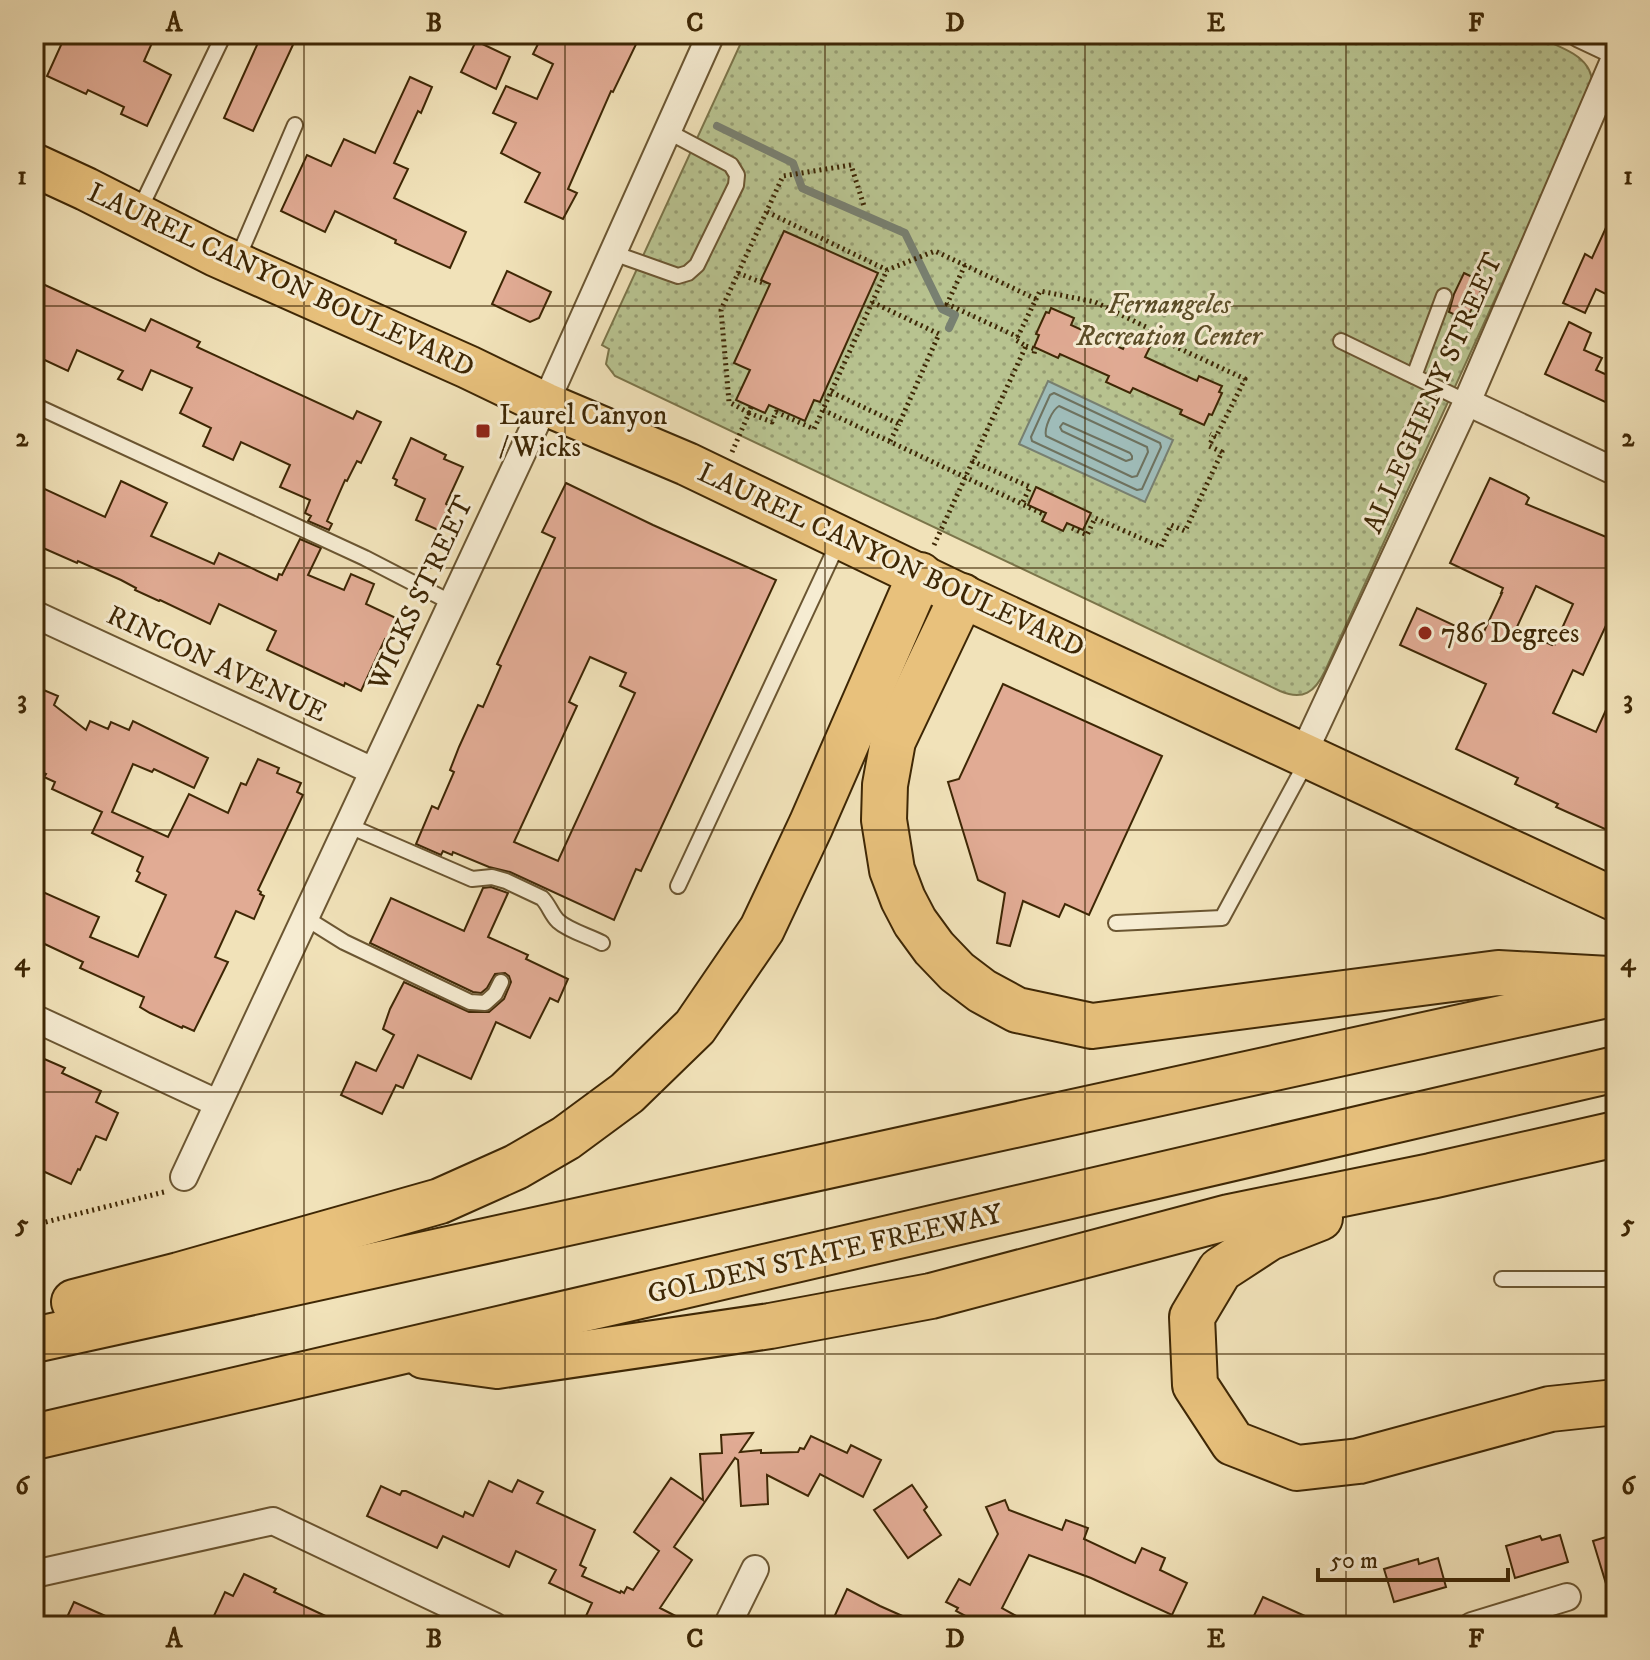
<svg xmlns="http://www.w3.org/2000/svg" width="1650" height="1660" font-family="'IM FELL DW Pica',serif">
  <defs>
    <pattern id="park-dots" width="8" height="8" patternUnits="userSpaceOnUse" patternTransform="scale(2)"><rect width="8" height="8" fill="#b8c390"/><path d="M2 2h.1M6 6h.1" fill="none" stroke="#979e74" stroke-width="1.8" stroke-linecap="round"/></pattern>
  </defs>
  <rect width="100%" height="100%" fill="#f1e2b9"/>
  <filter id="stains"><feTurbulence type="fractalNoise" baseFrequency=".0025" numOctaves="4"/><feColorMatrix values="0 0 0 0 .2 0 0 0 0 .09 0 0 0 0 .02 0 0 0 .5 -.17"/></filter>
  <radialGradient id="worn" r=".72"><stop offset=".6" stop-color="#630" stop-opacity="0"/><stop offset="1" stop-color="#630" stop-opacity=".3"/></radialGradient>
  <path fill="url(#park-dots)" stroke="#7b754a" stroke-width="2" d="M745,34H1530C1555,46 1595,54 1592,87L1325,671C1315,692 1303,701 1280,691L615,376L606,364L609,349L602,345Z"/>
  <path fill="#9fbcb9" stroke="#788071" stroke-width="2" d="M1048,381L1173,440L1145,502L1019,444Z"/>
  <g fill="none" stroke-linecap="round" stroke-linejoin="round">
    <g stroke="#6e725f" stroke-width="2">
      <path d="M1054,393L1160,443L1161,447L1142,489L1137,490L1032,441L1031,437L1050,395Z"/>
      <path d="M1059,406L1147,447L1148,452L1137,476L1132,477L1046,436C1044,428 1052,410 1059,406Z"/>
      <path d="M1063,423L1130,453L1132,456V459L1126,461L1062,431L1060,427Z"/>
    </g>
    <path stroke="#788071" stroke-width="8" d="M717,126L793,163L802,188L905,233L942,309L955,315L949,328"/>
  </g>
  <g fill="#e1ab94" stroke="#3e2705" stroke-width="2" fill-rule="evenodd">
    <path d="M66,34H156L144,61L171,75L147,126L121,114L124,107L88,90L86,94L47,76Z"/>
    <path d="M262,34H298L253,131L224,118Z"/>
    <path d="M543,34H641L613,92L611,91L568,189L577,193L563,219L525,202L540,173L501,153L516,123L493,113L506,86L537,99L553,64L533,54Z"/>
    <path d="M476,41L510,57L496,89L461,72Z"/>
    <path d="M410,77L432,87L421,113L418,111L394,163L408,169L394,198L466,232L450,268L395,243L396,240L335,211L325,232L281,211L307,155L331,166L344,139L375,153Z"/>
    <path d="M1616,206V299L1596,289L1585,313L1563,303L1585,254L1592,258Z"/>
    <path d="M784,231L878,273L820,402L814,400L805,421L769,405L765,413L736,400L750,370L734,363L770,284L761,280Z"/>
    <path d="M507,271L551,292L539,318L530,322L492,304Z"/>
    <path d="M1464,273L1485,283L1466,320L1449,312L1454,294Z"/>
    <path d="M34,280L145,331L151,319L200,342L197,347L353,419L357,411L381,422L361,463L357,461L347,481L345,480L327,521L332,524L329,530L308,521L311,516L305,513L310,500L280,487L290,465L241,442L233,460L203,446L211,428L180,413L192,388L151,370L142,390L118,379L123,371L77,350L68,371L34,355Z"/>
    <path d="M1051,308L1074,318L1071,325L1123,349L1131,333L1152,343L1145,357L1197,381L1199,376L1222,386L1219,392L1222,393L1212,415L1209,414L1204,425L1180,414L1182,410L1133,388L1130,393L1106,382L1109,376L1060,354L1058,358L1034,347L1039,335L1036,334L1046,312L1049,313Z"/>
    <path d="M1569,322L1591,333L1584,350L1602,358L1596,370L1616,379V407L1545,374Z"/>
    <path d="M411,438L446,455L444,459L463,467L446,504L449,506L438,530L416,520L425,499L395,485L397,480L393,478Z"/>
    <path d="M1490,478L1526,495L1529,498L1526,504L1616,541V604L1583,675L1573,670L1553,713L1596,732L1616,688V834L1556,807L1558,804L1515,784L1518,778L1456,749L1486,684L1400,645L1417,608L1481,638L1502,593H1501L1503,588L1450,563ZM1536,586L1573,604L1555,644L1554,643L1552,645L1516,629Z"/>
    <path d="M121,481L167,503L151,536L214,564L219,553L277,580L279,574L282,575L300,539L321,548L308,575L344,590L351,574L374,584L366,604L398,619L388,640L385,639L361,691L345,683L344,686L267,650L276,631L219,604L210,624L160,600L159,601L135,590L136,588L121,580L78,561L77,563L34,544V484L105,517Z"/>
    <path d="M566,483L653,525L776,580L641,871L636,869L614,920L510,872L489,867L453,852L452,855L443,851L441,855L416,844L432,806L438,809L454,772L450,770L459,747L478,705L483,707L501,666L497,664L555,538L542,532ZM590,657L626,673L620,686L635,693L558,861L514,842L577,706L569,702Z"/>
    <path d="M1036,487L1091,513L1083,530L1067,523L1063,531L1042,521L1046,513L1028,505Z"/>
    <path d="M1003,684L1162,756L1089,915L1065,904L1059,917L1023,901L1010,946L997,943L1005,893L978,880L948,782L959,779Z"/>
    <path d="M34,686L58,696L54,705L86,730L90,721L108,729L111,722L129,730L133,721L208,758L194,788L154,769L152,772L133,764L112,812L168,837L189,794L228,813L241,783L246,785L258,759L279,768L277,773L301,783L297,792L303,795L258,890L261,892L260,894L264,896L254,919L236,911L215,957L228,962L194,1031L183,1026L182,1028L150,1013L140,1007L144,997L80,968L83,962L34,939V888L99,917L90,937L138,957L166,895L136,881L140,873L137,871L143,857L92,833L102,812L52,789L55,782L44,777L46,774L34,769Z"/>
    <path d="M491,887L508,893L488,937L528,955L526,959L568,979L558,1002L550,998L530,1038L496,1022L471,1079L418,1055L403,1088L396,1085L382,1114L341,1095L356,1062L376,1071L394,1035L383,1029L390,1009L404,982L469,1012H489L504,999L511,982L509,976L505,973L495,974L487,988L481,993L473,992L370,943L391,898L464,931L483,888Z"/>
    <path d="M42,1058L65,1068L62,1073L101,1091L96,1102L118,1113L106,1140L96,1136L80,1170L78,1169L71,1184L34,1167V1075Z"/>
    <path d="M753,1433L740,1452L761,1450V1453L798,1452L800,1448L804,1449L811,1436L847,1453L851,1445L881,1460L863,1497L820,1474L808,1496L767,1475L768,1504L741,1506L738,1460L735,1458L674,1547L692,1560L660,1608L695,1626H609L586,1616L592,1603L549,1583L556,1570L516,1551L509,1567L443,1536L437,1548L367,1516L381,1486L400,1495L402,1491H406L463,1517L465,1512L473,1516L489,1481L512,1492L518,1480L543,1492L537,1503L595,1530L580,1565L586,1568L582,1576L620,1593L621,1591L624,1593L627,1587L633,1590L659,1551L634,1532L671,1478L703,1500L700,1454L722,1453L721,1435Z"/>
    <path d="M912,1485L927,1507L924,1510L941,1535L908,1558L874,1510Z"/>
    <path d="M1005,1500L1009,1510L1062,1530L1066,1520L1088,1528L1084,1539L1135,1563L1142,1548L1165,1558L1160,1570L1187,1583L1172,1615L1091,1578L1029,1555L1002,1608L1034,1626H970L973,1620L956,1611L958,1608L946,1602L959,1579L970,1585L998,1534L986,1507Z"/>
    <path d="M1616,1534V1599L1611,1600L1593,1541Z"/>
    <path d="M1560,1535L1568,1562L1515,1578L1506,1546L1540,1536L1542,1540Z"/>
    <path d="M1438,1558L1446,1587L1394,1602L1384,1569L1418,1559L1419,1564Z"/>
    <path d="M244,1574L276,1589L274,1592L347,1626H224L212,1620L225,1592L233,1596Z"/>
    <path d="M847,1589L880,1606L925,1626H830Z"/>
    <path d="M1263,1597L1327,1626H1249Z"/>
    <path d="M74,1602L128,1626H63Z"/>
  </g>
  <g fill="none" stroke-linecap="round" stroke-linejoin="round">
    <defs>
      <g id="lane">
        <path d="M139,211L224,34"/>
        <path d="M613,253L678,276L688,273L697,265L736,185L737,175L731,165L667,131"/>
        <path d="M237,260L295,125"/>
        <path d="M1341,341L1467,402"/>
        <path d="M1414,376L1444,296"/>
        <path d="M34,405L365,558L452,603"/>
        <path d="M347,825L472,879L492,877L506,881L542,898C549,905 551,914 558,921C569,931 589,936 602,943"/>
        <path d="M678,886L839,541"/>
        <path d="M304,917L344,942L470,1002L485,1003L495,994L501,982"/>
        <path d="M1116,923L1222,918L1307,761"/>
        <path d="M1502,1279H1616"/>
      </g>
      <g id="street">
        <path d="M1580,34L1616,51"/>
        <path d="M1467,402L1616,472"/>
        <path d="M34,614L373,771"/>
        <path d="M1303,754L1467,402L1616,56"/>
        <path d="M34,1018L217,1103"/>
        <path d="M184,1177L545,404L711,34"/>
        <path d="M34,1574L273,1521L494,1626"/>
        <path d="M727,1626L755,1569"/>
        <path d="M1472,1626L1567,1597"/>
      </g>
      <path id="primary" d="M34,165L86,189L216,255L468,367L545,404L687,464L962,596L1616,900"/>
      <g id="highway">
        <path d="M962,596L893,741L885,785L884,820L892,870L903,899L915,922L934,948L957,972L982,991L1017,1010L1092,1026L1498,973L1609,979"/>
        <path d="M1320,1218L1269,1238L1220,1270L1192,1317L1195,1385L1233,1443L1297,1468L1359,1461L1550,1409L1616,1402"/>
        <path d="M74,1302L179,1275L440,1201L516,1167L566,1138L627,1093L695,1027L762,929L811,825L920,575"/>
        <path d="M34,1340L1616,993"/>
        <path d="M424,1356L497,1366L770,1326L931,1296L1229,1217L1431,1176L1616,1134"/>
        <path d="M34,1437L1616,1069"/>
      </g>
    </defs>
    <use href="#lane" stroke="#6b5632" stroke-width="18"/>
    <use href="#street" stroke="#6b5632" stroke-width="30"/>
    <use href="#primary" stroke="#3e2705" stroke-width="46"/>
    <use href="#highway" stroke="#3e2705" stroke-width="48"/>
    <g stroke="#3e2705" stroke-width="5" stroke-dasharray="2 4" stroke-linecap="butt">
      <path d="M767,212L887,270"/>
      <path d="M965,265L947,304L1018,337"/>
      <path d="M738,273L765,284L766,282"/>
      <path d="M1026,346L1035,349L1034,354"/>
      <path d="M831,392L899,424L939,334L872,302"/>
      <path d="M751,407L749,413L729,402L721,310L783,176L851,165L864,206"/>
      <path d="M823,410L1043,514"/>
      <path d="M890,441L899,424"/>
      <path d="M732,452L749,413L772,422L776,412L814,429L887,270L935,251L1036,299"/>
      <path d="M972,461L1030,487L1022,504"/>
      <path d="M1072,528L1087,535L1095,518L1161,547L1171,525L1185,531L1222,452L1209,446L1214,436"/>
      <path d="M934,545L1026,346L1016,340L1040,291L1095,302L1148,328L1157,338L1245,379L1216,437L1210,434"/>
      <path d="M34,1225L164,1192"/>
    </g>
    <use href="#lane" stroke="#f6ecd2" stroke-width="14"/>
    <use href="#street" stroke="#f6ecd2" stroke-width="26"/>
    <use href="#primary" stroke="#e8c17c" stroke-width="42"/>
    <use href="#highway" stroke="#e8c17c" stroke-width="44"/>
  </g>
  <path fill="none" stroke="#3e2705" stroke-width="2" stroke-opacity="0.55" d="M304,34V1626M565,34V1626M825,34V1626M1085,34V1626M1346,34V1626M34,306H1616M34,568H1616M34,830H1616M34,1092H1616M34,1354H1616"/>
  <g fill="#8f2418" stroke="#f6ecd2" stroke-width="3">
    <rect x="475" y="423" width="16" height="16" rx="4"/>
    <circle cx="1425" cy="633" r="8"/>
  </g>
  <g text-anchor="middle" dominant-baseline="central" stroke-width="6" stroke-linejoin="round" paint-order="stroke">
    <g font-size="28" fill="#3e2705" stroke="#f6ecd2">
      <text transform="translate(281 280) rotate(25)">LAUREL CANYON BOULEVARD</text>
      <text transform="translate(1433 393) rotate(-66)">ALLEGHENY STREET</text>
      <text transform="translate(891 560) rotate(25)">LAUREL CANYON BOULEVARD</text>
      <text transform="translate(421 593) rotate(-65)">WICKS STREET</text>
      <text transform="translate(217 664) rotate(25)">RINCON AVENUE</text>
      <text transform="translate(825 1254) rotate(-13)">GOLDEN STATE FREEWAY</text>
    </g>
    <g font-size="28" font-style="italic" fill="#5c4e28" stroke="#f6ecd2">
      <text x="1169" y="304">Fernangeles<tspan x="1169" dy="32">Recreation Center</tspan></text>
    </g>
    <g font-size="28" fill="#3e2705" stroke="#f6ecd2" text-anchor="start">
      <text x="499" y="415">Laurel Canyon<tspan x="499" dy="32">/ Wicks</tspan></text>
      <text x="1441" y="633">786 Degrees</text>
    </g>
  </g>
  <rect width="1650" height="1660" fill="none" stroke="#f1e2b9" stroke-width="88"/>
  <path d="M1318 1568v12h190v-12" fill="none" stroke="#3e2705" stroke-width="4"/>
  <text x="1330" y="1568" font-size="24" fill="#3e2705" stroke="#f6ecd2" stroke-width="6" paint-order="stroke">50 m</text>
  <rect x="44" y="44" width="1562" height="1572" fill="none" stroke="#3e2705" stroke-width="3"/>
  <g font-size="26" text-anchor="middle" font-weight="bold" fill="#3e2705">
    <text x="174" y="31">A</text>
    <text x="434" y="31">B</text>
    <text x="695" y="31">C</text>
    <text x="955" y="31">D</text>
    <text x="1216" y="31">E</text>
    <text x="1476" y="31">F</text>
    <text x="22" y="184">1</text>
    <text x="1628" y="184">1</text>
    <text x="22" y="446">2</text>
    <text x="1628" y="446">2</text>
    <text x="22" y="708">3</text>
    <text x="1628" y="708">3</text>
    <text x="22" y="970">4</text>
    <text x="1628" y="970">4</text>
    <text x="22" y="1232">5</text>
    <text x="1628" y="1232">5</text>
    <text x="22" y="1494">6</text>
    <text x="1628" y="1494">6</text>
    <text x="174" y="1647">A</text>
    <text x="434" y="1647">B</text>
    <text x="695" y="1647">C</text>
    <text x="955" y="1647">D</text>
    <text x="1216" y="1647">E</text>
    <text x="1476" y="1647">F</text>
  </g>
  <rect width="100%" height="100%" filter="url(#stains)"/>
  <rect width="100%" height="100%" fill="url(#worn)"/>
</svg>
